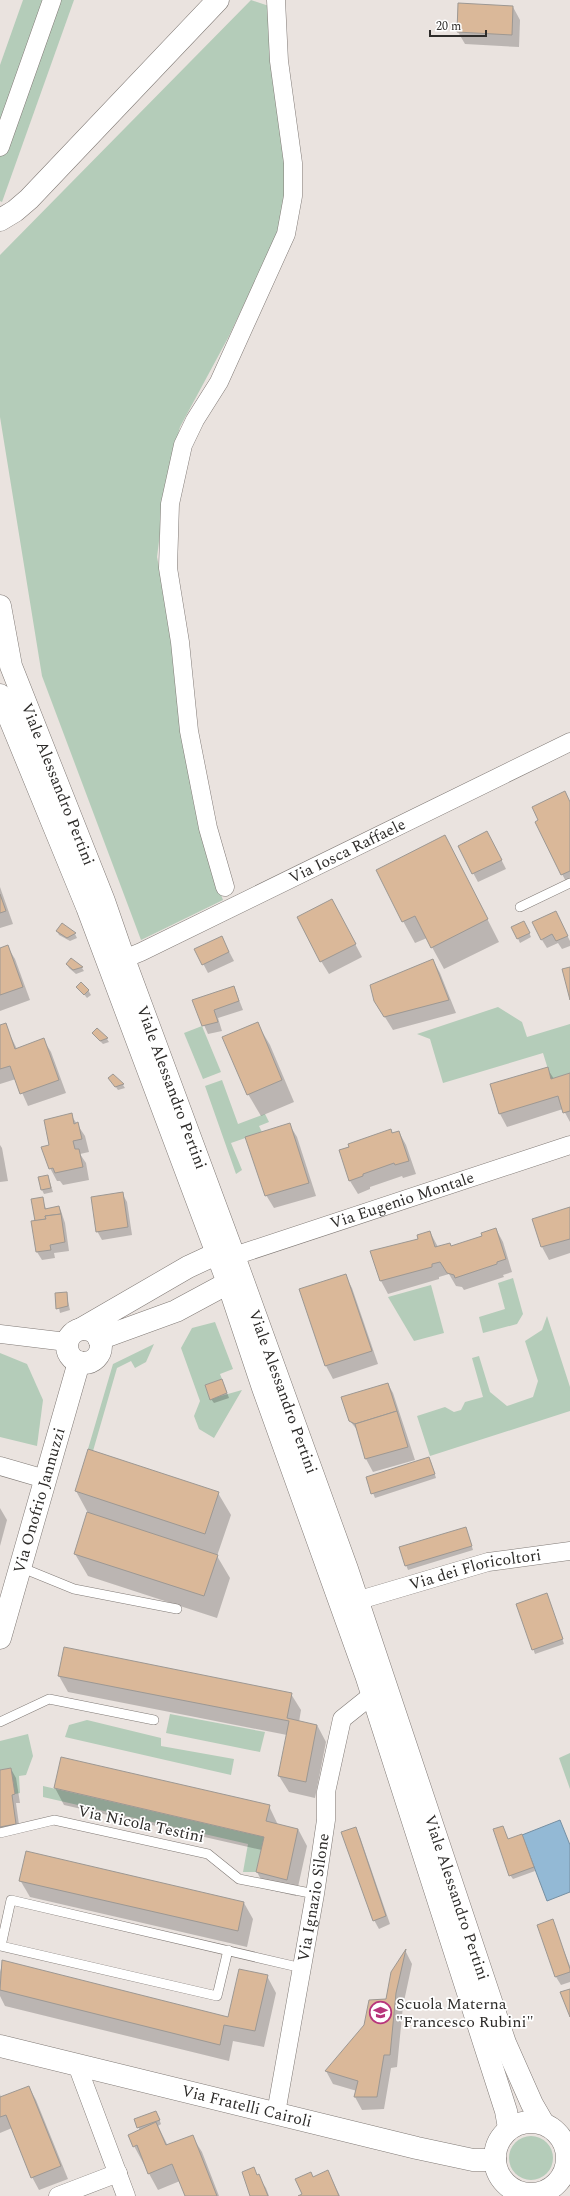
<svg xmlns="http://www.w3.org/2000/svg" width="570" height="2196" font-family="Spectral,serif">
  <rect width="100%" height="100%" fill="#eae3df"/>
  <g fill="#b4ccb9">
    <path d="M23,0H74L2,202L0,201V65Z"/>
    <path d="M251,0L269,6L286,159L285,205L275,239L229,336L180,427L167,477L157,557L170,622L194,804L206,854L223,900L141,940L42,676L0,417V255Z"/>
    <path d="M498,1007L522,1022L527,1037L570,1024V1073L551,1079L543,1053L443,1083L430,1039L417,1034Z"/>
    <path d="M202,1026L221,1072L203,1079L184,1033Z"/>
    <path d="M222,1080L238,1124L265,1114L269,1122L259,1126L262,1132L231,1143L242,1170L236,1174L205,1086Z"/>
    <path d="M513,1278L523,1314L517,1324L483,1333L479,1317L505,1309L498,1283Z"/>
    <path d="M431,1285L444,1333L414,1341L388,1297Z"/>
    <path d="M547,1316L570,1387V1411L430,1456L417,1416L445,1407L454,1412L461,1410L465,1402L483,1397L472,1358L479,1356L490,1392L507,1406L533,1397L538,1381L525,1341L542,1330Z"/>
    <path d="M215,1322L233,1369L220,1374L222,1379L205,1385L210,1399L242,1390L214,1438L199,1429L194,1416L200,1401L181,1348L192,1328Z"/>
    <path d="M154,1344L146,1362L135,1368L131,1361L117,1368L93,1451L88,1449L113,1364Z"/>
    <path d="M0,1353L27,1364L43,1400L37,1446L0,1437Z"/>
    <path d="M170,1714L265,1732L260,1752L166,1733Z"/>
    <path d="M87,1720L161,1738V1746L234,1759L231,1775L65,1737L69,1725Z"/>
    <path d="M28,1734L33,1756L26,1775L19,1776L20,1793L15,1794L11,1768L0,1770V1741Z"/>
    <path d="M570,1753V1789L559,1758Z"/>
    <path d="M43,1786L264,1837L256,1872H243L248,1844L43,1797Z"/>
    <circle cx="531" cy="2158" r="22"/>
  </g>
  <path fill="#93b9d5" stroke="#758fa2" d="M560,1820L570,1845V1892L547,1901L522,1835Z"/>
  <g fill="#0003">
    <path d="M513,7L520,20L519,47L465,44L458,32Z"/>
    <path d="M570,802V887H569L562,874Z"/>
    <path d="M445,836L499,942L444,969L427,938L415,943L403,921Z"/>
    <path d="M492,841L506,869L478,882L459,847Z"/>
    <path d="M0,887L13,924L0,928Z"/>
    <path d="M332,900L362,957L329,974L321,961Z"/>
    <path d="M560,921L570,941V946L562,949L558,943L547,948L542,940Z"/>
    <path d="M62,924L75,934L77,938L70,941L59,935L57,931Z"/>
    <path d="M526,926L531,937L520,943L513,928Z"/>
    <path d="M222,938L234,961L208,973L196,950Z"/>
    <path d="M7,946L15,959L30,1000L0,1011V949Z"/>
    <path d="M71,959L82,968L84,971L76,974L69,968L67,964Z"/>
    <path d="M433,960L440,973L456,1013L393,1030L383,1014Z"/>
    <path d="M78,987L88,990L91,995L87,998Z"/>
    <path d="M234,987L243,1010L218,1018L222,1031L208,1034L193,1000Z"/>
    <path d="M257,1023L270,1045L294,1102L261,1116L248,1094Z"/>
    <path d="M5,1025L17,1049L43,1039L51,1052L66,1093L28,1106L16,1079L0,1084V1026Z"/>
    <path d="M97,1029L107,1039L109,1042L103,1044L96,1037L93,1033Z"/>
    <path d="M547,1068L554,1079L570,1074V1122L563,1109L507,1127L500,1114L491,1085Z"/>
    <path d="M113,1075L123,1085L125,1088L118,1090L112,1082Z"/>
    <path d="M71,1115L85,1136L89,1152L80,1154L86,1163L89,1180L63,1185L60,1181H57L50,1168L51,1146Z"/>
    <path d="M289,1124L297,1137L316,1196L274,1208L266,1195Z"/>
    <path d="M391,1130L393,1134L399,1132L406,1145L416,1174L403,1178L402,1176L370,1187V1189L358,1194L350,1181L340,1150Z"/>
    <path d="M0,1145L2,1148L8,1181L0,1182Z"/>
    <path d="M48,1176L53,1192L44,1194L42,1190Z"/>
    <path d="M122,1193L127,1202L132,1235L102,1240L97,1231Z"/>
    <path d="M42,1198L46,1209L59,1207L61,1211L65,1223L69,1251L54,1253L55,1258L42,1260L37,1252L36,1221Z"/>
    <path d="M570,1208V1253L549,1260L542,1247L533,1220Z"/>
    <path d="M496,1229L503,1242L512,1272L503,1275L504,1277L464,1290L462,1287L456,1286L449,1274L439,1277V1279L388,1294L381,1281L371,1252L420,1239L430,1232L438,1247H451L483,1237Z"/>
    <path d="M345,1275L352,1288L378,1364L333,1379L326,1366L300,1290Z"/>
    <path d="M66,1293L70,1310L60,1313L56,1294Z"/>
    <path d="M224,1384L229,1398L214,1403L211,1399Z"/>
    <path d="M388,1384L393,1393L415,1460L373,1472L366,1459L358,1431L350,1421Z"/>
    <path d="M431,1462L436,1478L375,1498L367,1478Z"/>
    <path d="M76,1491L218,1493L231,1515L217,1556L230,1578L217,1618L88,1576L75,1554L88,1513Z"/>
    <path d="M0,1508L7,1520L0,1546Z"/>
    <path d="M466,1528L473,1550L408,1570L406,1565Z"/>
    <path d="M548,1598L564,1644L535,1654L517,1604Z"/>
    <path d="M59,1676L291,1694L301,1710L299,1722L317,1725L326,1742L315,1798L289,1792L279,1776L287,1735L68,1692Z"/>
    <path d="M62,1759L269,1806L278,1825L298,1829L307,1846L296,1896L266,1889L257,1872L262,1850L64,1805L55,1788Z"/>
    <path d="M11,1769L16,1778L20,1803H16L20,1832H0V1771Z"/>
    <path d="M355,1828L360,1837L390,1924L379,1929L374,1920Z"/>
    <path d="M508,1840L524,1841L535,1871L513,1879L510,1875Z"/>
    <path d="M20,1880L244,1903L253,1919L247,1947L30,1897Z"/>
    <path d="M552,1921L570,1966V1982L561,1985L556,1977L538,1926Z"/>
    <path d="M406,1952L412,1964L403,2006L397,2067L391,2068L384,2109L362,2110L355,2097L357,2091L333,2084L326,2071L387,1999L392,1972Z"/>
    <path d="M3,1961L229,2018L267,1976L276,1993L264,2047L233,2041L229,2061L5,2006L0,1996V1972Z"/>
    <path d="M29,2087L36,2100L68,2179L39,2190L32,2177L12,2128L0,2133V2094L1,2098Z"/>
    <path d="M158,2116L161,2124L158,2126L168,2146L192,2136L202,2152L219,2196H186L180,2181L158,2190L134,2146L140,2131L136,2120Z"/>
    <path d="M253,2169L266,2188L269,2196H253Z"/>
    <path d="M328,2171L340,2196H300L303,2195L313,2178Z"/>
  </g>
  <g fill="#dab899" stroke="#9d9893">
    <path d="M458,3L513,6L512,35L457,32Z"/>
    <path d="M565,791L570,802V871L561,875L535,822L538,820L532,807Z"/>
    <path d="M487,831L502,860L472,874L458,846Z"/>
    <path d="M445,835L488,919L431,948L415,916L402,922L376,870Z"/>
    <path d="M0,894L6,911L0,913Z"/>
    <path d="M332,899L356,944L320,962L297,917Z"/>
    <path d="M556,911L568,936L556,941L552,934L541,940L532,922Z"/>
    <path d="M524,921L530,933L517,939L511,927Z"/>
    <path d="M62,923L76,933L67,938L56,931Z"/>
    <path d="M222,936L229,952L202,965L194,949Z"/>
    <path d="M8,945L23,987L0,995V948Z"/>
    <path d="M71,958L83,967L73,970L66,964Z"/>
    <path d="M433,959L449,1000L384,1017L374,1001L370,985Z"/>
    <path d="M570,967V1000L562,969Z"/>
    <path d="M81,982L89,990L84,995L76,987Z"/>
    <path d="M234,986L239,1001L214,1010L218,1022L202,1026L192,1000Z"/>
    <path d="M258,1022L282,1080L247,1095L222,1037Z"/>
    <path d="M6,1023L15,1049L44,1038L59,1080L20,1094L10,1066L0,1069V1025Z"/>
    <path d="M97,1028L108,1038L100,1041L92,1033Z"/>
    <path d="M548,1067L551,1079L570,1073V1111L563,1113L558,1096L499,1114L490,1084Z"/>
    <path d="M113,1074L124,1084L115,1087L108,1078Z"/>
    <path d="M72,1113L74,1124L78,1122L82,1139L73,1141L75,1149H79L83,1167L55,1173L53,1168L49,1169L41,1147L49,1145L44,1120Z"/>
    <path d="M290,1123L309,1183L265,1196L245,1137Z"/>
    <path d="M391,1129L392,1133L399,1131L409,1161L395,1165L394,1163L363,1174V1176L349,1181L339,1150L349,1147L348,1144Z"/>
    <path d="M48,1175L51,1188L41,1190L38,1177Z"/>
    <path d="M123,1192L128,1227L96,1232L91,1197Z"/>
    <path d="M43,1197L45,1209L59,1206L61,1214L45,1216L46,1219L35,1221L31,1199Z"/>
    <path d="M570,1207V1239L541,1247L532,1219Z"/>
    <path d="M61,1214L65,1242L50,1245L51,1250L36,1252L31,1221L46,1219L45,1216Z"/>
    <path d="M496,1228L506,1259L497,1262V1264L455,1278L454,1275L447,1273L440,1262L432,1264V1267L380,1281L370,1251L418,1239L417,1235L430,1231L435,1247L450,1243L451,1246L482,1236L481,1233Z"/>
    <path d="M346,1274L372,1351L325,1366L299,1289Z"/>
    <path d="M67,1292L68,1306L56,1309L55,1293Z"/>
    <path d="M222,1379L227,1393L210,1400L205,1385Z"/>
    <path d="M388,1383L397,1411L355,1424L349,1421L341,1397Z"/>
    <path d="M397,1411L408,1447L365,1459L355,1424Z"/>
    <path d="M88,1449L219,1492L205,1534L75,1491Z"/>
    <path d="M429,1457L435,1474L371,1494L366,1477Z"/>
    <path d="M87,1512L218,1555L204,1596L74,1554Z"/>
    <path d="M466,1527L472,1546L405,1566L399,1547Z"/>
    <path d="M547,1593L563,1639L532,1650L516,1604Z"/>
    <path d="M64,1647L292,1693L287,1718L317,1725L306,1782L278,1776L289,1721L58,1676Z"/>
    <path d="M61,1757L270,1805L266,1821L298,1829L287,1880L256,1872L264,1837L54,1788Z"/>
    <path d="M11,1768L15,1794L12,1795L16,1824L0,1827V1770Z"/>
    <path d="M503,1826L508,1839L522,1834L534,1867L509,1876L493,1829Z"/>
    <path d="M356,1827L386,1916L373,1921L341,1832Z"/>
    <path d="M26,1851L244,1902L238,1931L19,1881Z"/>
    <path d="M553,1919L570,1969V1972L555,1977L537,1925Z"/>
    <path d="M406,1949L396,1993L390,2055H384L377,2097H354L358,2081L325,2071L364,2025L369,2000L386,1999L391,1972Z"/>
    <path d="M2,1960L228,2017L239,1969L268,1975L255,2031L224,2025L220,2045L0,1990Z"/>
    <path d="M570,1989V2017L560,1992Z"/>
    <path d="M29,2086L61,2166L31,2178L6,2115L0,2117V2097Z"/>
    <path d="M156,2111L160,2120L137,2128L134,2119Z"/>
    <path d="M156,2122L166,2145L193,2135L217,2196H185L172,2164L148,2174L137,2145L133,2147L128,2135Z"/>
    <path d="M254,2167L257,2175L259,2174L268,2196H250L242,2172Z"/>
    <path d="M328,2170L339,2196H298L302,2194L295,2179L311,2172L313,2177Z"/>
  </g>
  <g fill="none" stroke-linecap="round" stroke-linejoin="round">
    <defs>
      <g id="service">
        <path d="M520,907L570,883"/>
        <path d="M20,1567L74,1589L177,1609"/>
        <path d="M0,1722L49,1699L154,1720"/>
        <path d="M0,1833L54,1820L208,1854L239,1879L315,1894"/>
        <path d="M228,1950L217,1996L1,1946L11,1900L302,1968"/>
      </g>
      <g id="minor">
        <path d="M0,147L52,0"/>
        <path d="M225,887L208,828L189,731L180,642L168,568L170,504L183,445L195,420L219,382L286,234L293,196V163L279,61L276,0"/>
        <path id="s1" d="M124,959L141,952L570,742"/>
        <path id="s2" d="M234,1256L570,1145"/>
        <path d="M0,1334L67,1342"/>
        <path d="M0,1466L45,1479"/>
        <path id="s3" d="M346,1604L488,1562L570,1551"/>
        <path d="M77,2065L126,2196"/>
        <path id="s4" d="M276,2113L315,1894L326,1820V1792L342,1719L372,1695"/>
        <path d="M518,2192L519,2196"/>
        <path d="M58,2196L118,2173"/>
      </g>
      <g id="tertiary">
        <circle cx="84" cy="1346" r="17"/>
        <path d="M81,1329L188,1267L216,1254L234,1256L228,1283L176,1311L99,1339"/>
        <path id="s5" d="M0,1638L79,1362"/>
        <path id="s6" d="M0,2046L417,2148L473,2160H495"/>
      </g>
      <path id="secondary" d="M0,220L15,211L29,199L218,0"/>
      <g id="primary">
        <path id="s7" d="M0,606L11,666L104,901L124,959L234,1256L347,1569L505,2043L532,2104L543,2123"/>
        <path d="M0,695L87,907L228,1283L263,1388L366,1675L506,2111L509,2128"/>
        <circle cx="531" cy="2158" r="36"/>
      </g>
    </defs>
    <use href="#service" stroke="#807a76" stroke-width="10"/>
    <use href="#minor" stroke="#807a76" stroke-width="19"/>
    <use href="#tertiary" stroke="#807a76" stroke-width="23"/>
    <use href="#secondary" stroke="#807a76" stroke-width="23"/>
    <use href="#primary" stroke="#807a76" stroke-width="23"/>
    <use href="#service" stroke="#fff" stroke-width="9"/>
    <use href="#minor" stroke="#fff" stroke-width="18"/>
    <use href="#tertiary" stroke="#fff" stroke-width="22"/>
    <use href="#secondary" stroke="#fff" stroke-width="22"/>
    <use href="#primary" stroke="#fff" stroke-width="22"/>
  </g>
  <defs>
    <symbol id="school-ring" viewBox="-11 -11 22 22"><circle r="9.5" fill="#fff" stroke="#b8357b" stroke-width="1.5"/><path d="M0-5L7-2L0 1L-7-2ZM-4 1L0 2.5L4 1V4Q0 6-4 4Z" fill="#b8357b"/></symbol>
  </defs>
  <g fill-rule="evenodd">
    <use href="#school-ring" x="368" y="2000" width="25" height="25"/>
  </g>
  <g text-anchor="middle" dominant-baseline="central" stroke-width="3.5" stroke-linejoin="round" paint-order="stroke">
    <g font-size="16" fill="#2e2c2a" stroke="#fff">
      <text stroke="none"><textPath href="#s7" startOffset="188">Viale Alessandro Pertini</textPath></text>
      <text stroke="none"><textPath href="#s1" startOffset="248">Via Iosca Raffaele</textPath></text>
      <text stroke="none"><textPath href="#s7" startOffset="512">Viale Alessandro Pertini</textPath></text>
      <text stroke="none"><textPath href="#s2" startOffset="177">Via Eugenio Montale</textPath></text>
      <text stroke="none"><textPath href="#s7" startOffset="836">Viale Alessandro Pertini</textPath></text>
      <text stroke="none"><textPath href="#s5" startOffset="143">Via Onofrio Jannuzzi</textPath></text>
      <text stroke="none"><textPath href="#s3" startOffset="134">Via dei Floricoltori</textPath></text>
      <text transform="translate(141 1824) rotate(12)">Via Nicola Testini</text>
      <text stroke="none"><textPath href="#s4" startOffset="219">Via Ignazio Silone</textPath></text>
      <text stroke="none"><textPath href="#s7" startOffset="1371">Viale Alessandro Pertini</textPath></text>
      <text stroke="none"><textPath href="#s6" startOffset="254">Via Fratelli Cairoli</textPath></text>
    </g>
    <g font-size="16" fill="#2e2c2a" stroke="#fff" text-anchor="start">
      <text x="396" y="2004">Scuola Materna<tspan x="396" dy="18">"Francesco Rubini"</tspan></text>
    </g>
  </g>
  <path d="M430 30v6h56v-6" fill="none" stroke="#2e2c2a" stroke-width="2"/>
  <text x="436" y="30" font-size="12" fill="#2e2c2a" stroke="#ffffff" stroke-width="3" paint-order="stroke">20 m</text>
</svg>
